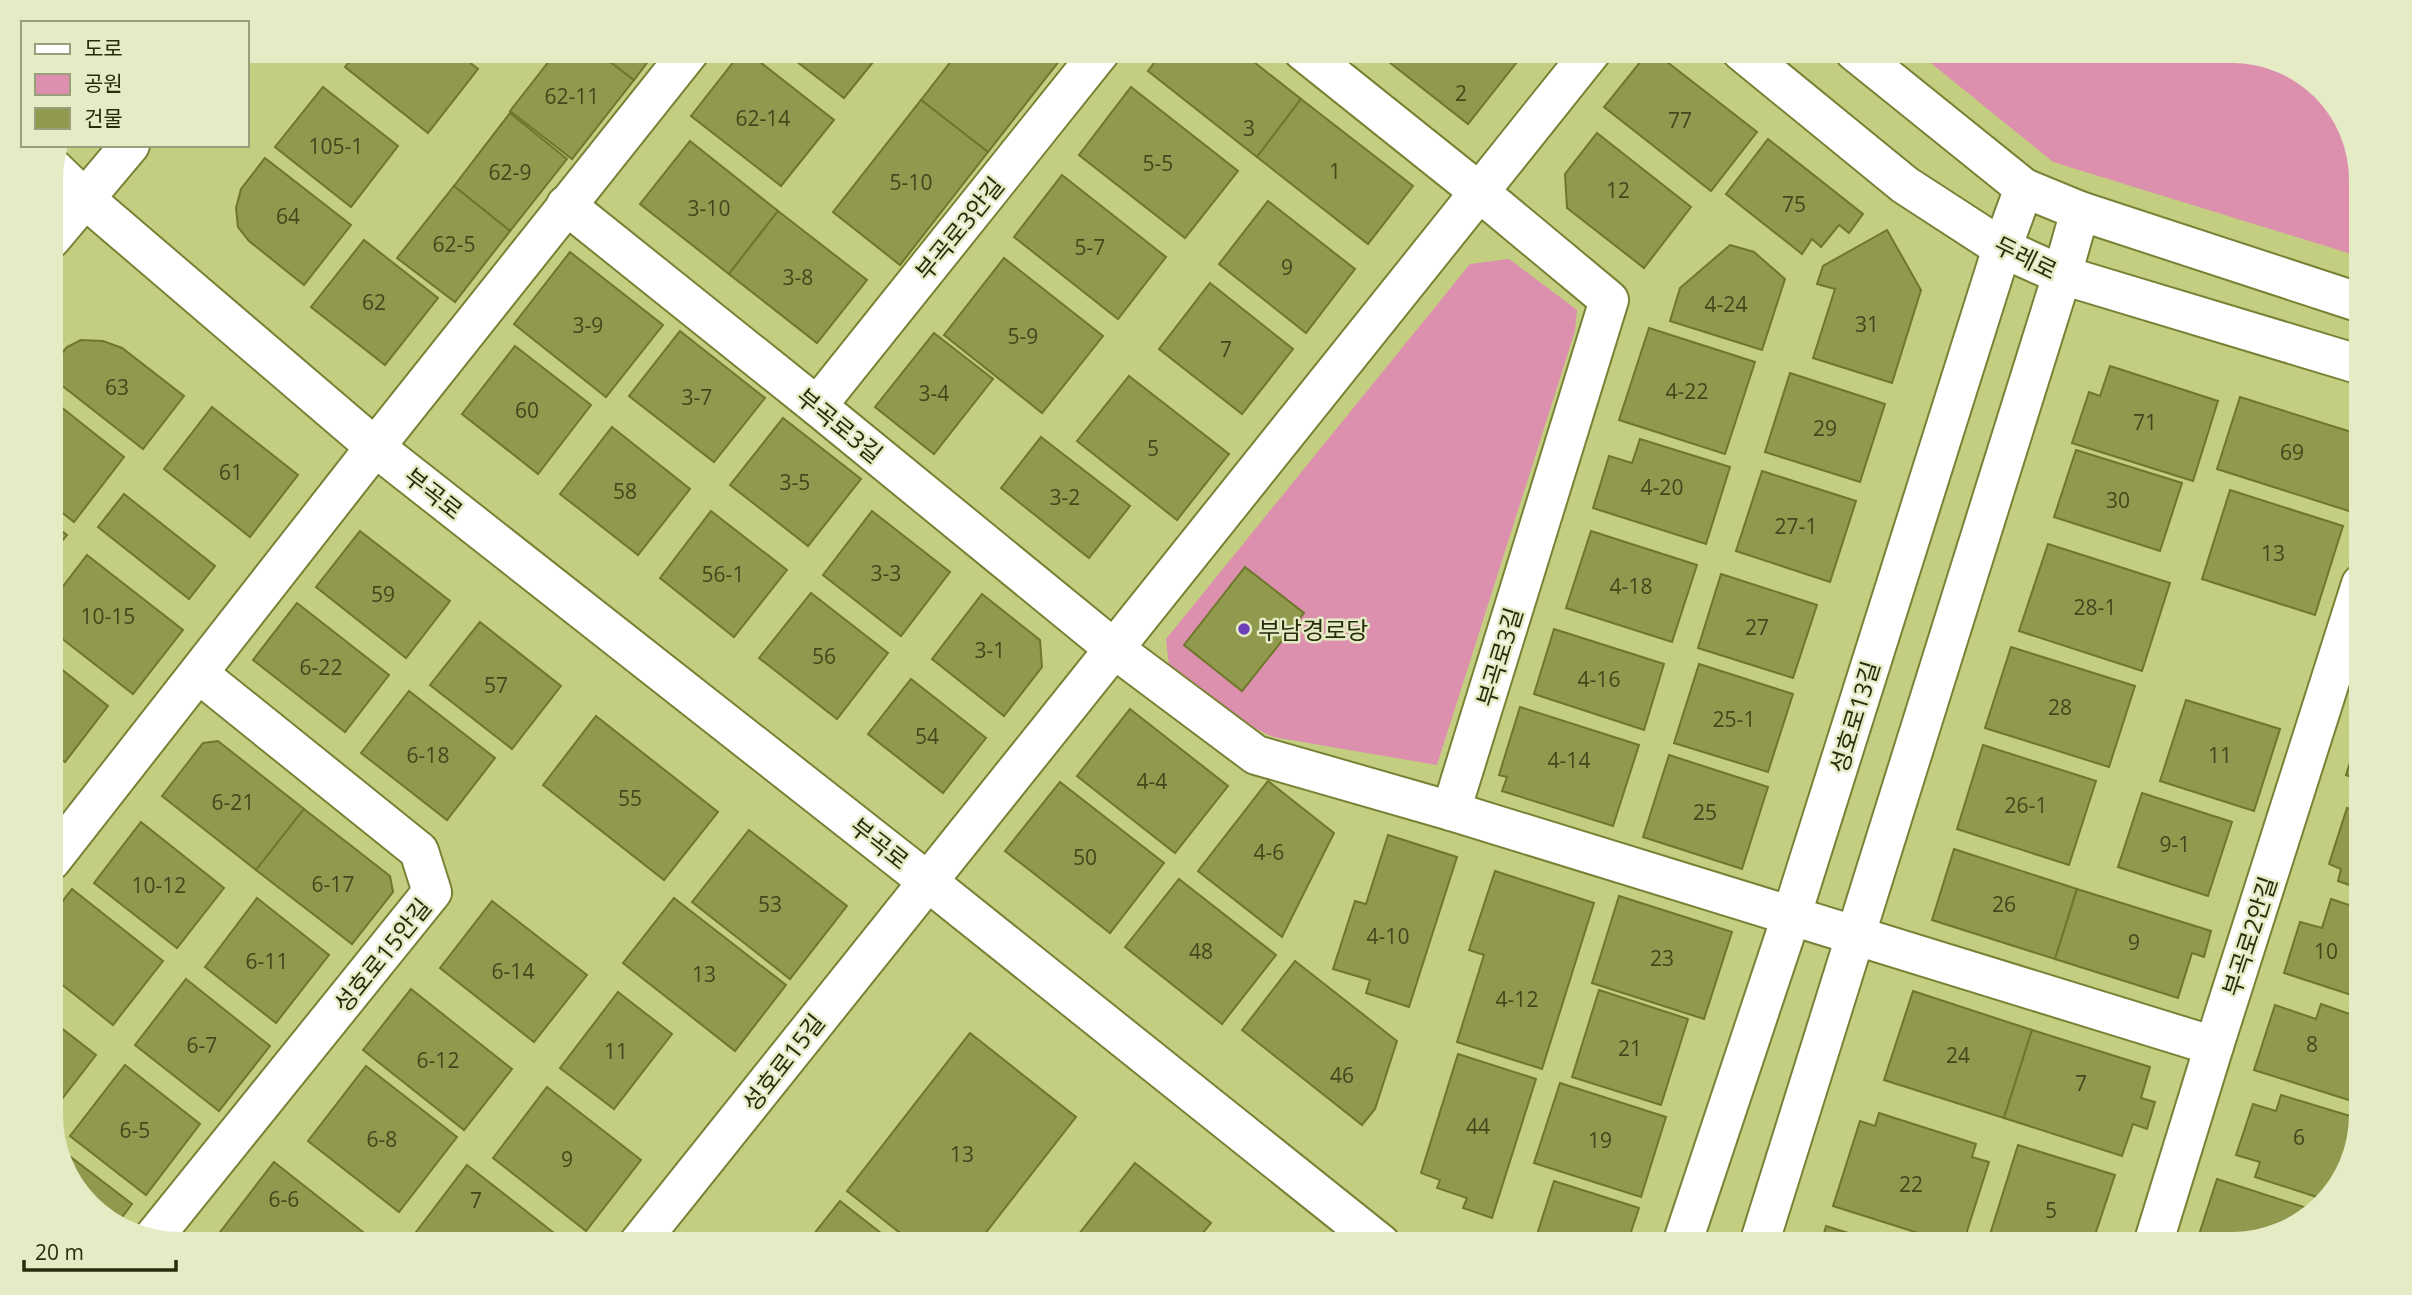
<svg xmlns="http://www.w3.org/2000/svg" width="2412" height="1295" font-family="'Open Sans','Noto Sans KR',sans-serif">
  <rect width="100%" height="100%" fill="#c4ce81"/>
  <g fill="#dc90ad">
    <path d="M1916,51H2232L2290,64L2340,108L2361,172V257L2053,162Z"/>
    <path d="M1509,259L1577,310L1575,331L1437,765L1273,737L1205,704L1169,666L1166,639L1470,264Z"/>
  </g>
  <g fill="#90994d" stroke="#6e772a" stroke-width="2">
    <path d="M357,51H455L478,69L428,133L345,67Z"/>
    <path d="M557,51H596L634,80L572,159L510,111Z"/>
    <path d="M596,51H656L634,80Z"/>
    <path d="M742,51H746L834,120L781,186L691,116Z"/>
    <path d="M783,51H882L844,98Z"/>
    <path d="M959,51H1067L988,152L921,100Z"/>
    <path d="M1163,51H1240L1301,99L1257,157L1148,71Z"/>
    <path d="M1375,51H1503L1517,62L1468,124Z"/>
    <path d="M1649,51H1653L1757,132L1711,191L1604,107Z"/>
    <path d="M323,87L398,146L351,207L275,147Z"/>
    <path d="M1131,87L1238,171L1185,238L1079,155Z"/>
    <path d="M1301,99L1413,186L1368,244L1257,157Z"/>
    <path d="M921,100L988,152L900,265L833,212Z"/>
    <path d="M510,113L567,159L510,231L454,186Z"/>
    <path d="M1597,133L1691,207L1644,268L1567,208L1565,174Z"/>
    <path d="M1768,139L1863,214L1849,233L1839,225L1821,247L1812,239L1802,254L1726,194Z"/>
    <path d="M690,141L778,211L729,274L640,204Z"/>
    <path d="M265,158L351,225L304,285L249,241L238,227L236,208L241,189Z"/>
    <path d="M1062,175L1166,257L1118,319L1014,237Z"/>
    <path d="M454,186L510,231L455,302L397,258Z"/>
    <path d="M1268,201L1355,269L1306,333L1219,264Z"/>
    <path d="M778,211L867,280L817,343L729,274Z"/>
    <path d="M1887,230L1921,290L1892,383L1813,358L1835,289L1817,284L1823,266Z"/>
    <path d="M364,240L438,298L385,365L311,307Z"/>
    <path d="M1730,245L1754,252L1785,279L1762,350L1670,321L1680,288Z"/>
    <path d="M570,252L663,325L606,397L514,324Z"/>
    <path d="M1004,258L1103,336L1042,413L944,335Z"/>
    <path d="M1210,283L1293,349L1242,414L1159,349Z"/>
    <path d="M1649,328L1755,362L1725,454L1619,420Z"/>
    <path d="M680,331L765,398L714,462L629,396Z"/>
    <path d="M934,333L993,379L934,454L875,407Z"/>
    <path d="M81,340L103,341L122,348L184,396L143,449L51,377V366L67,347Z"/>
    <path d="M515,346L591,405L538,474L462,414Z"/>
    <path d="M2110,366L2218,401L2193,481L2072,443L2089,392L2100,396Z"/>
    <path d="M1790,373L1885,404L1860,482L1765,452Z"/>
    <path d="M1129,376L1229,454L1177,520L1077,441Z"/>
    <path d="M2240,397L2361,435V484L2352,512L2217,469Z"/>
    <path d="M51,399L124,457L74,522L51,504Z"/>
    <path d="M212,407L298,475L250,537L164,469Z"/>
    <path d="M783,418L861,479L808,546L730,485Z"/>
    <path d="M612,427L690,489L638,555L560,494Z"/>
    <path d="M1041,437L1130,506L1089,558L1001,488Z"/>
    <path d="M1640,439L1730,467L1706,544L1593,508L1609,456L1632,463Z"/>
    <path d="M2076,450L2182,483L2160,551L2054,517Z"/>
    <path d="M1762,471L1856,501L1830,582L1736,551Z"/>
    <path d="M2230,490L2343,526L2315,615L2202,579Z"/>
    <path d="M124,494L215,566L189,599L98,527Z"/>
    <path d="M711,511L787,570L734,637L660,578Z"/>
    <path d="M872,511L950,572L901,636L823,575Z"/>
    <path d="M51,523L67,535L51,555Z"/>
    <path d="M360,531L450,601L406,658L316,587Z"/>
    <path d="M1591,531L1697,565L1672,642L1566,608Z"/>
    <path d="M2048,544L2170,583L2142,671L2019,631Z"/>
    <path d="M87,555L183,630L133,694L51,630V602Z"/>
    <path d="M1245,567L1304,613L1242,691L1184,645Z"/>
    <path d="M1721,574L1817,605L1793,678L1698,648Z"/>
    <path d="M811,593L888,653L837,719L759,658Z"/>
    <path d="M982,594L1040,640L1042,667L1004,716L932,659Z"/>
    <path d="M297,603L389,675L345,732L253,660Z"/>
    <path d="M480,622L561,686L512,749L430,685Z"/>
    <path d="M1554,629L1664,664L1644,730L1534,694Z"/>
    <path d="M2011,647L2135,686L2109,767L1985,728Z"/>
    <path d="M51,661L108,706L65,762L51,751Z"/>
    <path d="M1699,664L1793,694L1768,772L1674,743Z"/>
    <path d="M911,679L986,738L943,793L868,734Z"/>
    <path d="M409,691L495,758L447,820L361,753Z"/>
    <path d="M2186,700L2280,729L2254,811L2160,781Z"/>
    <path d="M1520,707L1639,745L1613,826L1502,791L1507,777L1499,775Z"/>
    <path d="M1130,709L1228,786L1175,853L1077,776Z"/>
    <path d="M596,716L718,812L664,880L543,785Z"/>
    <path d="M2361,728V780L2346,775Z"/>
    <path d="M218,741L304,809L256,870L162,796L203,743Z"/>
    <path d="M1983,745L2096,781L2069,865L1957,829Z"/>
    <path d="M1669,755L1768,787L1742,869L1643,837Z"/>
    <path d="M1268,781L1334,833L1282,937L1198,871Z"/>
    <path d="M1060,782L1164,863L1110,933L1005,851Z"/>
    <path d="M2142,793L2232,822L2208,896L2118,867Z"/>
    <path d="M2347,808L2360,812L2361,808V889L2338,881L2341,869L2329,864Z"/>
    <path d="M304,809L390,876L393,892L352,944L256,870Z"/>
    <path d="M141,822L224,888L177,948L94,883Z"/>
    <path d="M749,830L847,906L790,979L692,902Z"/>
    <path d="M1388,835L1457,857L1409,1007L1366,993L1370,980L1333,969L1355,901L1366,904Z"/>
    <path d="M1954,849L2077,889L2055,959L1932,920Z"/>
    <path d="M1495,871L1594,903L1542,1069L1457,1042L1484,955L1469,950Z"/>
    <path d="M1179,879L1276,955L1222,1024L1125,947Z"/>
    <path d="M72,889L163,961L113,1025L51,976V916Z"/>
    <path d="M2077,889L2211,931L2204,957L2192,953L2178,998L2055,959Z"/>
    <path d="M1619,896L1732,932L1704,1019L1592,983Z"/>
    <path d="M257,898L329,955L276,1023L205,967Z"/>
    <path d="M674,898L786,985L735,1051L623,963Z"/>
    <path d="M2331,899L2361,909V998L2284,973L2300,922L2322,928Z"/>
    <path d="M492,901L587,975L534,1042L440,968Z"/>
    <path d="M1295,961L1397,1041L1375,1109L1362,1125L1242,1030Z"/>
    <path d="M186,979L270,1046L219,1111L135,1045Z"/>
    <path d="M411,989L512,1069L464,1130L363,1050Z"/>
    <path d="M1599,990L1688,1019L1661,1105L1572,1077Z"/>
    <path d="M1913,991L2032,1030L2004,1118L1884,1080Z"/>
    <path d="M618,992L672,1034L614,1109L560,1068Z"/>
    <path d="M2321,1004L2361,1018V1104L2254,1070L2275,1005L2316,1019Z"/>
    <path d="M51,1020L96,1055L51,1113Z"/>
    <path d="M2032,1030L2150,1067L2141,1098L2155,1102L2147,1129L2133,1124L2122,1156L2004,1118Z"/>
    <path d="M970,1033L1076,1117L977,1244H914L847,1191Z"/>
    <path d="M1458,1054L1536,1079L1492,1218L1463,1208L1467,1198L1437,1188L1440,1180L1421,1173Z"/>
    <path d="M125,1065L200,1124L146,1195L70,1136Z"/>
    <path d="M366,1066L457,1137L399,1212L308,1141Z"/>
    <path d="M1560,1083L1666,1117L1641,1197L1534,1163Z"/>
    <path d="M547,1087L641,1160L586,1231L493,1158Z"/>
    <path d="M2281,1095L2360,1119L2348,1173L2323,1199L2255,1177L2260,1162L2236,1155L2253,1104L2276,1111Z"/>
    <path d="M1879,1113L1976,1144L1972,1157L1989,1162L1963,1244H1953L1833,1206L1860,1121L1875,1126Z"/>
    <path d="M2018,1145L2115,1175L2092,1244H1987Z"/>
    <path d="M59,1148L132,1204L116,1225L73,1187Z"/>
    <path d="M274,1162L377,1243L376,1244H228L217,1236Z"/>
    <path d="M1135,1163L1211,1223L1194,1244H1071Z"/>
    <path d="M467,1165L568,1244H423L413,1236Z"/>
    <path d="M2217,1179L2313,1210L2297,1227L2233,1244H2196Z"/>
    <path d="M1554,1181L1639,1208L1627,1244H1534Z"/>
    <path d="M840,1201L895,1244H806Z"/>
    <path d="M1826,1226L1883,1244H1821Z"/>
  </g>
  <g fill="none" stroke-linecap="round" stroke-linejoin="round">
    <defs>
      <g id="minor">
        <path d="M1303,51L1478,191L1609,300L1451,811"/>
        <path d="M566,205L817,406L1113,648L1256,755L1451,811L2214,1046"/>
        <path d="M817,406L1101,51"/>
        <path d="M51,861L375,447L690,51"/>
        <path d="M153,1238L432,892L419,851L199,674"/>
        <path d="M638,1244L1592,51"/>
        <path d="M2153,1244L2214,1046L2361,584"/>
      </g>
      <g id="tertiary">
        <path d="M1741,51L1905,185L2002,248L2062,275L2361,365"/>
        <path d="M1854,51L2024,188L2080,211L2361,303"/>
        <path d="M53,168L84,198L375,447L927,881L1381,1244"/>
        <path d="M51,239L130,145"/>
        <path d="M1682,1244L1791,917L2002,248L2024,188"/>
        <path d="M1759,1244L2062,275L2080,211"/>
      </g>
    </defs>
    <use href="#minor" stroke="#798135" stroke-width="42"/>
    <use href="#tertiary" stroke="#798135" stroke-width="42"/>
    <use href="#minor" stroke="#fff" stroke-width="38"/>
    <use href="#tertiary" stroke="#fff" stroke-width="38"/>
  </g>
  <circle fill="#6c41b9" stroke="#e5ebc5" stroke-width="2.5" cx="1244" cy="629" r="7"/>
  <g text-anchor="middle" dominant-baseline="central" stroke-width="5" stroke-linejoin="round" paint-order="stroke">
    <g font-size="21" fill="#43471c">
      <text x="1461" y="93">2</text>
      <text x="572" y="96">62-11</text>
      <text x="763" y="118">62-14</text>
      <text x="1680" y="120">77</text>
      <text x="1249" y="128">3</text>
      <text x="336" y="146">105-1</text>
      <text x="1158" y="163">5-5</text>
      <text x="1335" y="171">1</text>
      <text x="510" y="172">62-9</text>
      <text x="911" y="182">5-10</text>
      <text x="1618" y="190">12</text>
      <text x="1794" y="204">75</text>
      <text x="709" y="208">3-10</text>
      <text x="288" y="216">64</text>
      <text x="454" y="244">62-5</text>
      <text x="1090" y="247">5-7</text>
      <text x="1287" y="267">9</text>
      <text x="798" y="277">3-8</text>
      <text x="374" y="302">62</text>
      <text x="1726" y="304">4-24</text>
      <text x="1867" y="324">31</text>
      <text x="588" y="325">3-9</text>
      <text x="1023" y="336">5-9</text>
      <text x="1226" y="349">7</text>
      <text x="117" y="387">63</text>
      <text x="1687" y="391">4-22</text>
      <text x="934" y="393">3-4</text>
      <text x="697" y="397">3-7</text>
      <text x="527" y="410">60</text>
      <text x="2145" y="422">71</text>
      <text x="1825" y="428">29</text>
      <text x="1153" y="448">5</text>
      <text x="2292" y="452">69</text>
      <text x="231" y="472">61</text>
      <text x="795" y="482">3-5</text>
      <text x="1662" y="487">4-20</text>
      <text x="625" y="491">58</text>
      <text x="1065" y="497">3-2</text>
      <text x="2118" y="500">30</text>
      <text x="1796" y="526">27-1</text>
      <text x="2273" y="553">13</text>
      <text x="886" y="573">3-3</text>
      <text x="723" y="574">56-1</text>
      <text x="1631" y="586">4-18</text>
      <text x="383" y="594">59</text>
      <text x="2095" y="607">28-1</text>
      <text x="108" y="616">10-15</text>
      <text x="1757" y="627">27</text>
      <text x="990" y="650">3-1</text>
      <text x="824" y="656">56</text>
      <text x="321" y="667">6-22</text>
      <text x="1599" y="679">4-16</text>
      <text x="496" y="685">57</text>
      <text x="2060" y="707">28</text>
      <text x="1734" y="719">25-1</text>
      <text x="927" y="736">54</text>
      <text x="428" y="755">6-18</text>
      <text x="2220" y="755">11</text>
      <text x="1569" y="760">4-14</text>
      <text x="1152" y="781">4-4</text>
      <text x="630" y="798">55</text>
      <text x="233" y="802">6-21</text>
      <text x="2026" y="805">26-1</text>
      <text x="1705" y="812">25</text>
      <text x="2175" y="844">9-1</text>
      <text x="1269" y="852">4-6</text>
      <text x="1085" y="857">50</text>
      <text x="333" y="884">6-17</text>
      <text x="159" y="885">10-12</text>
      <text x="770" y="904">53</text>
      <text x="2004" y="904">26</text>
      <text x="1388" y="936">4-10</text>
      <text x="2134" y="942">9</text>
      <text x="1201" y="951">48</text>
      <text x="2326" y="951">10</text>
      <text x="1662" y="958">23</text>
      <text x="267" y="961">6-11</text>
      <text x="513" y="971">6-14</text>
      <text x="704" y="974">13</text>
      <text x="1517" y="999">4-12</text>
      <text x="2312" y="1044">8</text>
      <text x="202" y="1045">6-7</text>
      <text x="1630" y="1048">21</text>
      <text x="616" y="1051">11</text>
      <text x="1958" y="1055">24</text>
      <text x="438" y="1060">6-12</text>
      <text x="1342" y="1075">46</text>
      <text x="2081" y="1083">7</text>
      <text x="1478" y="1126">44</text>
      <text x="135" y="1130">6-5</text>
      <text x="2299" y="1137">6</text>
      <text x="382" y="1139">6-8</text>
      <text x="1600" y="1140">19</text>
      <text x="962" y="1154">13</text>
      <text x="567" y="1159">9</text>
      <text x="1911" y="1184">22</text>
      <text x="284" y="1199">6-6</text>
      <text x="476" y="1200">7</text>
      <text x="2051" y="1210">5</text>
    </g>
    <g font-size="24" fill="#292c0c" stroke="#e5ebc5">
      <text transform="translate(959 228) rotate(-51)">부곡로3안길</text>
      <text transform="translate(2026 257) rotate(26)">두레로</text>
      <text transform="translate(840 425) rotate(39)">부곡로3길</text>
      <text transform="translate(434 493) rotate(38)">부곡로</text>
      <text transform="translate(1499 657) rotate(-73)">부곡로3길</text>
      <text transform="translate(1854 717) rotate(-73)">성호로13길</text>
      <text transform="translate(880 843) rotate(38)">부곡로</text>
      <text transform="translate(2249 936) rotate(-72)">부곡로2안길</text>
      <text transform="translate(382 955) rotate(-51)">성호로15안길</text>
      <text transform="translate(783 1062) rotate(-52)">성호로15길</text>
    </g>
    <g font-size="24" fill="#292c0c" stroke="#e5ebc5" text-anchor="start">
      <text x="1258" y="629">부남경로당</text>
    </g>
  </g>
  <path d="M0 0H2412V1295H0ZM180 63H2232A117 117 0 0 1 2349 180V1115A117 117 0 0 1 2232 1232H180A117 117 0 0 1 63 1115V180A117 117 0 0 1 180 63Z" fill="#e5ebc5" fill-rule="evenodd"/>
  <rect x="21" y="21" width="228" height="126" fill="#e5ebc5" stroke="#9a9f7b" stroke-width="2"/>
  <rect x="35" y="44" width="35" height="10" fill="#ffffff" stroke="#9a9f7b" stroke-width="2"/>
  <text x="84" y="56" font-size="21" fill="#292c0c">도로</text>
  <rect x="35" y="74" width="35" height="21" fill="#dc90ad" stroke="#9a9f7b" stroke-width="2"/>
  <text x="84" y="91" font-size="21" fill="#292c0c">공원</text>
  <rect x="35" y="108" width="35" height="21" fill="#90994d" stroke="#9a9f7b" stroke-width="2"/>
  <text x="84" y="126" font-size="21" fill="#292c0c">건물</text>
  <path d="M24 1260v10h152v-10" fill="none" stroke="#292c0c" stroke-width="3.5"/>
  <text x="35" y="1260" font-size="21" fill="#292c0c" stroke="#e5ebc5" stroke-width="5" paint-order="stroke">20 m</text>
</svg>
